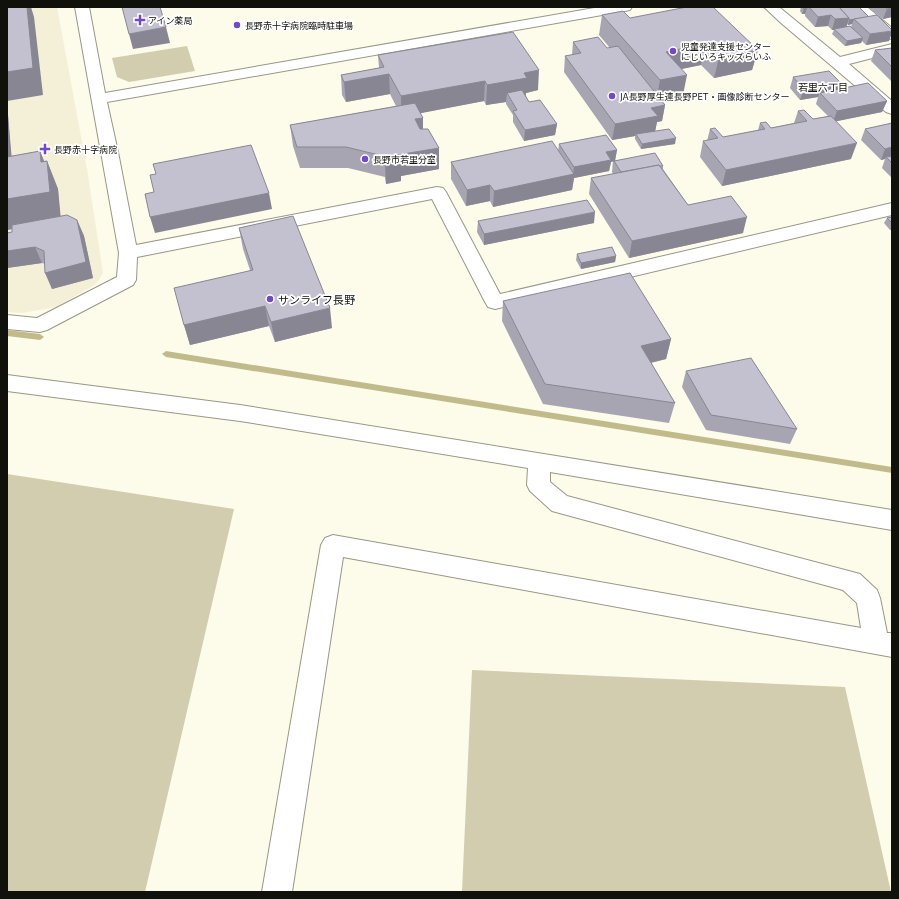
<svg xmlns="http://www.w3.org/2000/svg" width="899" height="899" font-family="Commissioner,'Noto Sans JP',sans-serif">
  <rect width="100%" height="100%" fill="#fdfbea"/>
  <path fill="#f3f0d7" d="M7,7H57L87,169L103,273L96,284L56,307L22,313L7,312Z"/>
  <g fill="#d1cdae">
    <path d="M187,46L195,71L129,82L117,77L112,58Z"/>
    <path d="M7,474L234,509L145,892H7Z"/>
    <path d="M472,670L845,687L891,892H462Z"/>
  </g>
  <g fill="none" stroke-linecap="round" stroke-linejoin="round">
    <g fill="#c1bb8c" fill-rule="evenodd">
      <path d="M7,330L40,334L44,337L40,340L7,336Z"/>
      <path d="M166,351L892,467V473L166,357L162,354Z"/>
    </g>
    <defs>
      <g id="minor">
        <path d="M75,7H89L105,93L600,7H632L630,10L625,11L107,102L118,152L136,245L437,187L443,188L446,192L500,294L892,203V215L495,309L488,307L485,302L432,199L137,257L136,280L133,285L47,330L40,332L7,329V315L37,318L117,277L119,253Z"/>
        <path d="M764,7H779L840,57L892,44V53L849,64L892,101V114L886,112L781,23Z"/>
        <path d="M851,7H867L892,28V39L887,38Z"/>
        <path d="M7,375L240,405L892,510V530L550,472V482L567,496L860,574L877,590L880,598L887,633H892V657L343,557L292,892H262L321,545L325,538L333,535L861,628L857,603L843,590L552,511L530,491L527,485L528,468L240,421L7,391Z"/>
      </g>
    </defs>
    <use href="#minor" stroke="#999788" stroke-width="2"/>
    <use href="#minor" fill="#fff" fill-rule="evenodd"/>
  </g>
  <g fill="#a8a5b3" fill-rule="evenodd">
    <path d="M801,7H859L889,41L866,45L862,41L861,43L845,46L832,34L834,30H832L828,26L815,27L805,16V14H802L800,11ZM847,24L848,25L852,24L851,27H846Z"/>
    <path d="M868,7H892V17L883,19Z"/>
    <path d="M602,15L630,18L758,50L752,70L714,78L701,65L681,69L683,95L661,100L665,105L662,121L657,122L655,131L675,144L641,149L635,139V136L612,140L564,72L565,56L572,55L573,42L607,48H610L599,35Z"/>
    <path d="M892,48V82L871,61L875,50Z"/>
    <path d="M378,55L538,90L526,93V96L529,102L557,124L555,135L524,141L513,122V115L506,104V102L486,105L484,101L420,113L423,129L439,169L401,176V181L386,184L385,177L348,168H300L293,146L290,125L396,106L390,94L346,102L342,95L341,75L379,68Z"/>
    <path d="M793,77L841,83L838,89L887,101L882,112L836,121L851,159L722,186L700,157L703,141H707L710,129L723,137L758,130L760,123L771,128L794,123L798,111L813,119L828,116L816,104L818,97L800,100L790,88Z"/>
    <path d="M7,112L8,115L11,156L40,151L44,161H47L58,189L60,216L77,220L84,236L93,278L52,289L45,264L42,263L7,268V233L12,232V229L7,230Z"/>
    <path d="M892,123V178L882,168L885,159L881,160L861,140L865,129Z"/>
    <path d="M559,144L617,150L615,160L663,166V169L688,205L743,233L629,258L589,194L591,178L613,174L612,172L613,161L611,162L609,171L574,178L572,190L493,207L490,201L466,206L451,179V162L558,151Z"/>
    <path d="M892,217V230H890L884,223L887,218Z"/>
    <path d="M478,221L594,223L484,245L477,232Z"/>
    <path d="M239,228L332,328L275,342L269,326L190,345L184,325L250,270L243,249Z"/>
    <path d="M577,254L616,256L615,262L581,269L576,260Z"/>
    <path d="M503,301L671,339L666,359L651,363L675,403L669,423L543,404L502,321Z"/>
    <path d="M686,371L797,429L790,444L706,430L682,387Z"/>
  </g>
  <g fill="#888692">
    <path d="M27,7H31L34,17L43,95L7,101V72Z"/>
    <path d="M807,8L805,14H802L804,9Z"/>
    <path d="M892,8V17L883,19L887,9Z"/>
    <path d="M831,15L828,26L815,27L818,17Z"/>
    <path d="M849,18L846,28L834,29V30H832L835,19Z"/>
    <path d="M854,19L852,24L848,25L849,20Z"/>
    <path d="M166,27L170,43L133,49L129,34Z"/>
    <path d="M892,31V33L889,41L866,45L870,34Z"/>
    <path d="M863,38L861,43L845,46L847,41Z"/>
    <path d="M705,44L701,65L662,73L666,52Z"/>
    <path d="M758,50L752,70L714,78L719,58Z"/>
    <path d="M539,70L538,90L526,93L525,98L507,93L506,102L486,105L487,85L524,73Z"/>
    <path d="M389,74L390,94L346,102L344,82Z"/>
    <path d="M687,75L683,95L656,101L660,80Z"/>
    <path d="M485,81L484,101L401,117V96Z"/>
    <path d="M841,83L837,94L820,93L818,97L800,100L804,89Z"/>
    <path d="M887,101L882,112L833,122L837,111Z"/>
    <path d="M665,105L662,121L657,122L655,132L636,134L635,136L612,140L615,124L651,108Z"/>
    <path d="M7,112L8,115L12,161L7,162Z"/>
    <path d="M423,118V138L415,119Z"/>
    <path d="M557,124L555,135L524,141L525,130Z"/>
    <path d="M676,138L675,144L641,149L642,144Z"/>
    <path d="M857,143L851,159L722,186L726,170Z"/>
    <path d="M892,147V157H886L885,159L881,160L885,149Z"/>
    <path d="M439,148V169L401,176V181L386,184L385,163L397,155Z"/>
    <path d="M617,150L615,161L611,162L609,171L574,178L572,190L493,207L494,191L573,174L574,167L606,152Z"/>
    <path d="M40,151L48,171L47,161L58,189L61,220L7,230V199L41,162Z"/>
    <path d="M490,185V201L466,206L467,190Z"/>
    <path d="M269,193L272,209L155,233L150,217Z"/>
    <path d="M595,212L594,223L484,245V234Z"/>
    <path d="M747,217L743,233L629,258L632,241Z"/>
    <path d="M77,220L84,236L93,278L52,289L45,273Z"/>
    <path d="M35,247L42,263L7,268V251Z"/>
    <path d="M616,256L615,262L581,269V263Z"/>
    <path d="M265,306L269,326L190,345L184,325Z"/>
    <path d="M330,308L332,328L275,342L271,322Z"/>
    <path d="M671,339L666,359L636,366L641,346Z"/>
  </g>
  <g fill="#c3c0d0" stroke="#888692">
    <path d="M7,7H27L33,68L7,72Z"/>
    <path d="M122,7H160L166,27L129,34Z"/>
    <path d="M687,7H713L758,50L719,58L705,44L666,52L687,75L660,80L602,15L623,11L630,18Z"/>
    <path d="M802,7H807V8L804,9Z"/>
    <path d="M809,7H839L849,18L835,19L831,15L818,17Z"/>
    <path d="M839,7H859L869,17L849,20V18Z"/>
    <path d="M885,7H892V8L887,9Z"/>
    <path d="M877,15L892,30V31L870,34L854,19Z"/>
    <path d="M850,26L863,38L847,41L834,29Z"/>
    <path d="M513,32L539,70L524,73L527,78L487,85L485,81L401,96L389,74L344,82L341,75L384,67L378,55Z"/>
    <path d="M598,37L607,48L618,46L665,105L651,108L658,116L615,124L565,56L581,53L573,42Z"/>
    <path d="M892,48V67L875,50Z"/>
    <path d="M829,71L841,83L804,89L793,77Z"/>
    <path d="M868,83L887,101L837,111L820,93Z"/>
    <path d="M522,90L529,102L540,100L557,124L525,130L513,111L517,110L507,93Z"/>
    <path d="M415,103L423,118L415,119L420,129H428L439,148L397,155L400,160L385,163L383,156L346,147H297L290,125Z"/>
    <path d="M804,110L813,119L831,116L857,143L726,170L703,141L718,138L710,129L715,128L723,137L765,129L760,123L766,122L771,128L807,121L798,111Z"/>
    <path d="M892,123V147L885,149L865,129Z"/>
    <path d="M669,129L676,138L642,144L636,134Z"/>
    <path d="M606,135L617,150L606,152L611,160L574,167L559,144Z"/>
    <path d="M552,141L574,174L494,191L490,185L467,190L451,162Z"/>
    <path d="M251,145L269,193L150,217L145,194L154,192L150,175L156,174L153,164Z"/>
    <path d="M40,151L41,162L47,161L50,192L7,199V157Z"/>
    <path d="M655,153L663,166H660L659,165L621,172L614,161Z"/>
    <path d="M892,156V163L886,157Z"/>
    <path d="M659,165L688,205L731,196L747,217L632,241L591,178Z"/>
    <path d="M587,200L595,212L484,234L478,221Z"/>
    <path d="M67,215L77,220L86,262L45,273L44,251L35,247L7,251V233L12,232V225Z"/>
    <path d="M293,216L330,308L271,322L265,306L184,325L174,288L253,270L239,228Z"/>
    <path d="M892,217V223L887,218Z"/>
    <path d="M612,247L616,256L581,263L577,254Z"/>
    <path d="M630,273L671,339L641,346L675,403L545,384L503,301Z"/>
    <path d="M751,358L797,429L711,415L686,371Z"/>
  </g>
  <g fill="#724bc4" stroke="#fff" stroke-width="1.5">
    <path d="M138 14h4v4h4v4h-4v4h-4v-4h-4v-4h4z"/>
    <circle cx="237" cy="25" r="4"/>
    <circle cx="673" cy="51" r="4"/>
    <circle cx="612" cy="96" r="4"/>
    <path d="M43 143h4v4h4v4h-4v4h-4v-4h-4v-4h4z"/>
    <circle cx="365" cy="159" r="4"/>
    <circle cx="270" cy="299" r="4"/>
  </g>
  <g text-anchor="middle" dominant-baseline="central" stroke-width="3.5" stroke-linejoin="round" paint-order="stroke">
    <g font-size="9" fill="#11110b" stroke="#fff" text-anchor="start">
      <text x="148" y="20">アイン薬局</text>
      <text x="245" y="25">長野赤十字病院臨時駐車場</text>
      <text x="681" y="46">児童発達支援センター<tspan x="681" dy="10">にじいろキッズらいふ</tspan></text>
      <text x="620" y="96">JA長野厚生連長野PET・画像診断センター</text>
      <text x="54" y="149">長野赤十字病院</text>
      <text x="373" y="159">長野市若里分室</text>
    </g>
    <g font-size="10" fill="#11110b" stroke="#fff">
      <text x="823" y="87">若里六丁目</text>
    </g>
    <g font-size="11" fill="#11110b" stroke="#fff" text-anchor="start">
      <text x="278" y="299">サンライフ長野</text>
    </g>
  </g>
  <rect width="899" height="899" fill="none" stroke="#11110b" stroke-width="16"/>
</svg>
